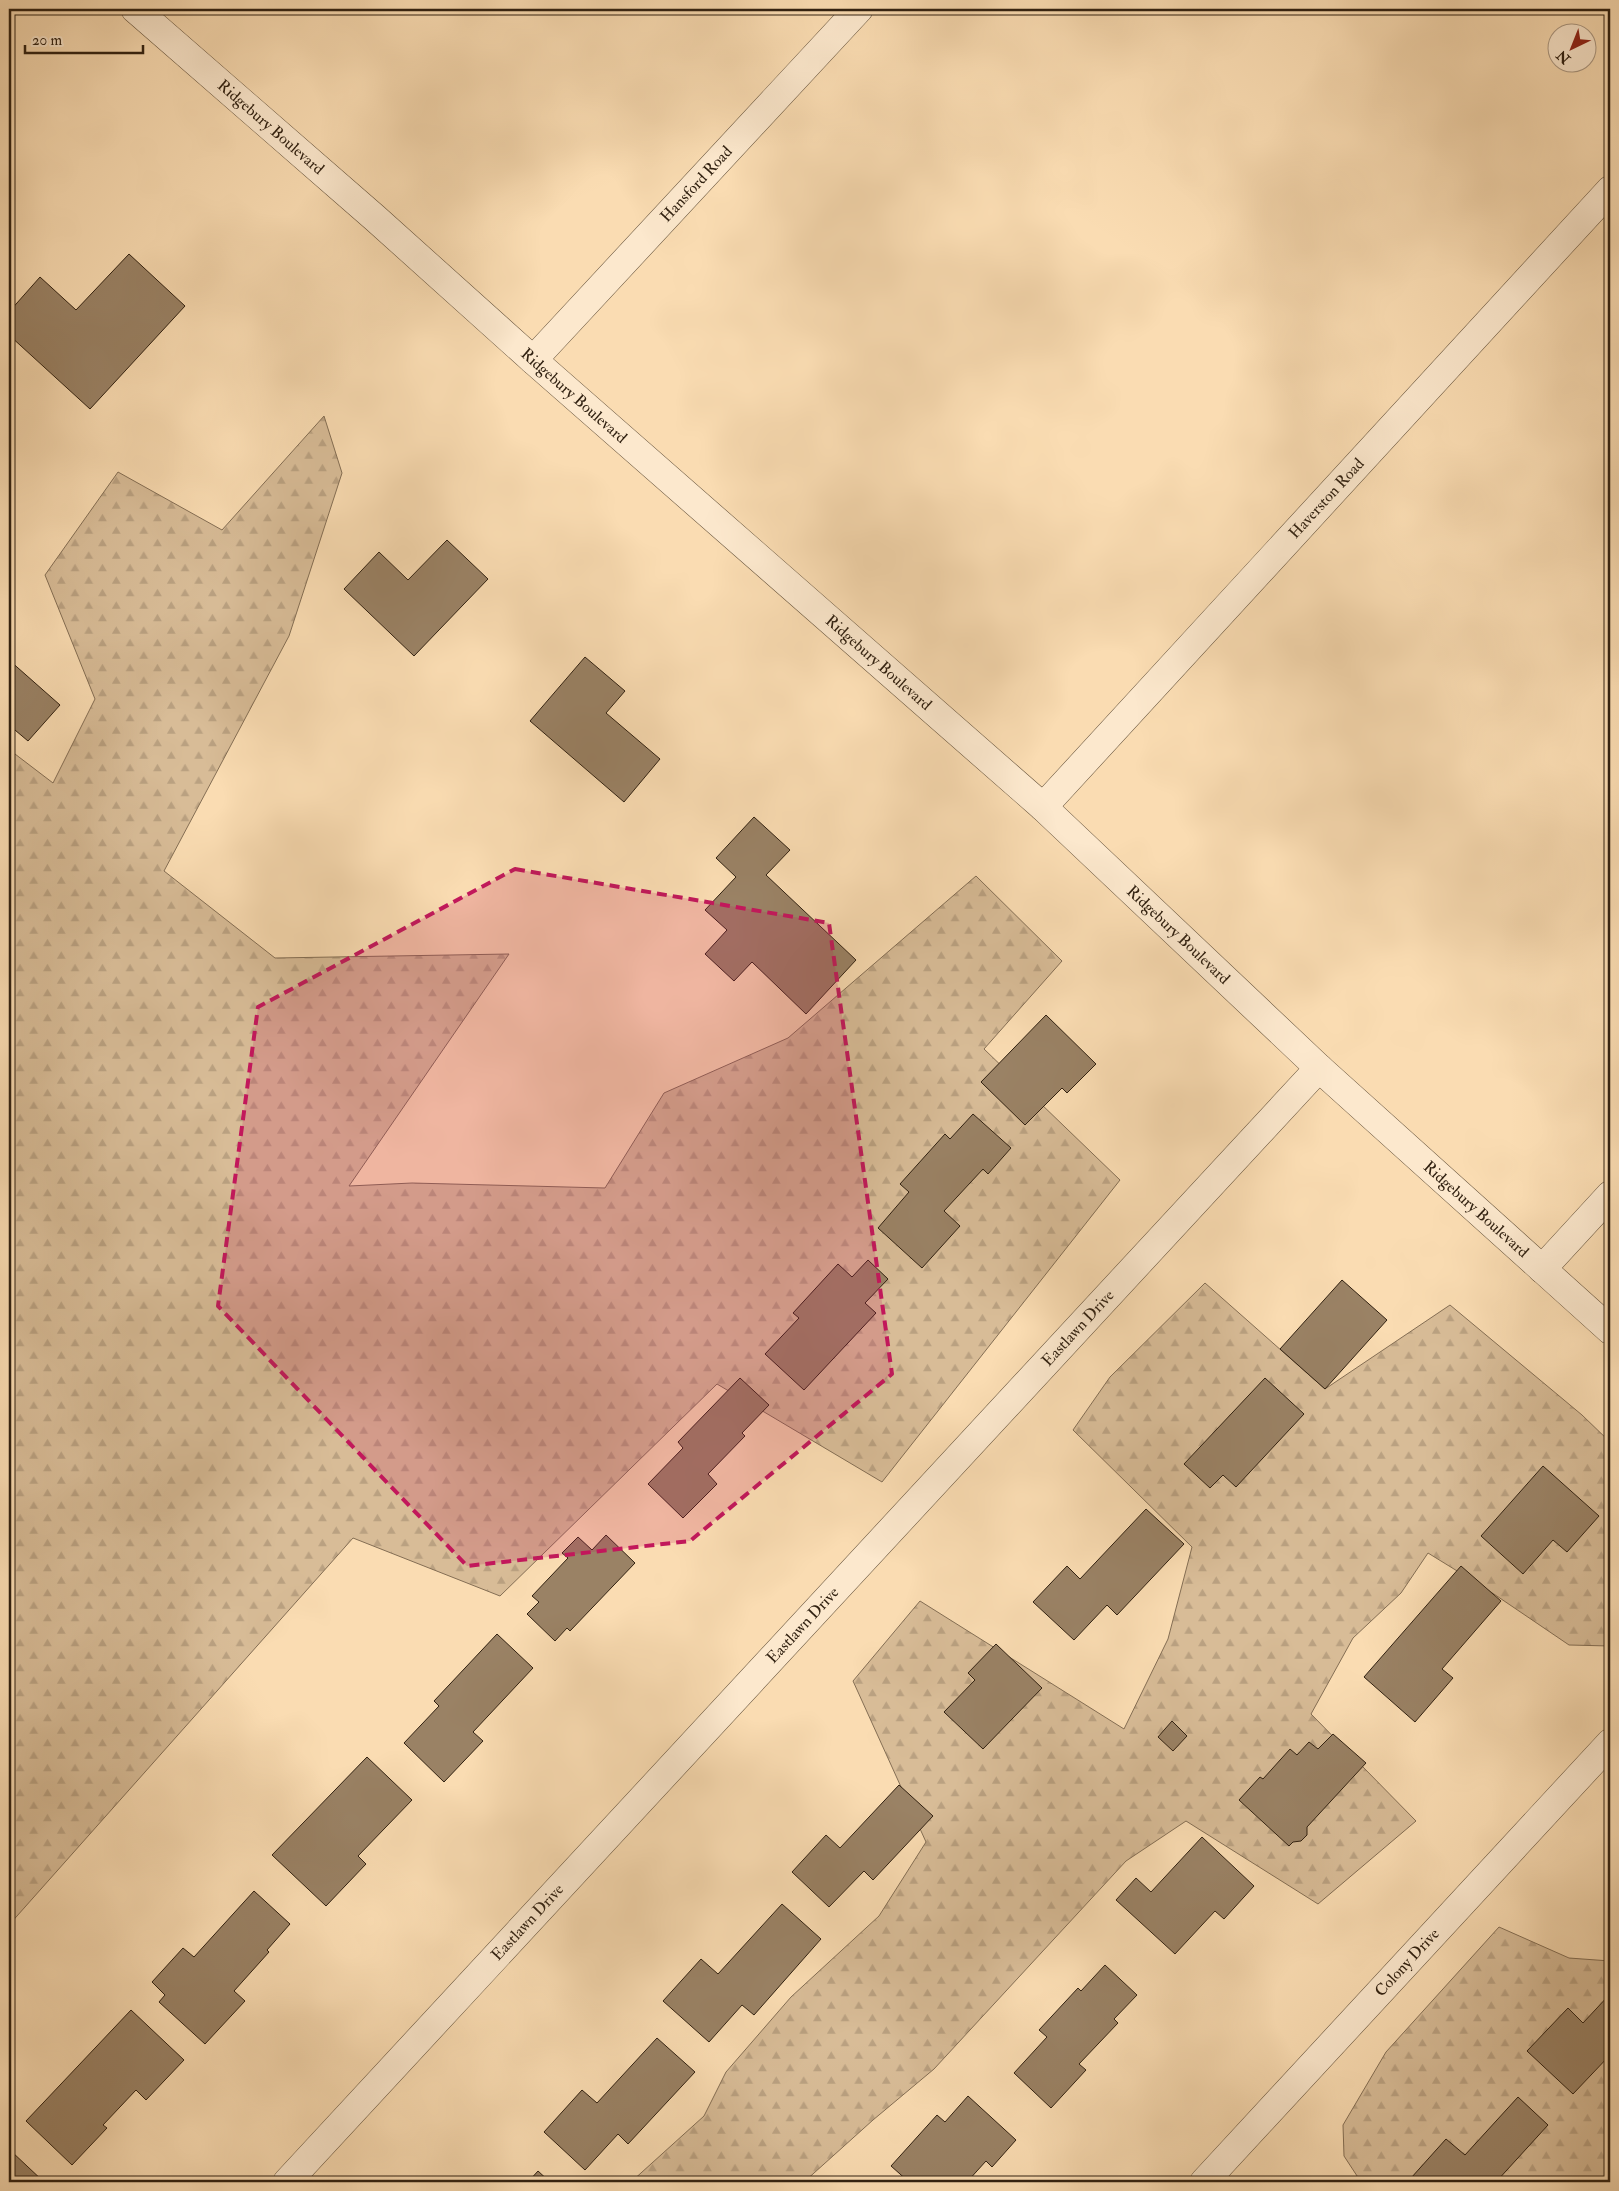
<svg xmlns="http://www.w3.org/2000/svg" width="1619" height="2191" font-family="'IM FELL Double Pica',serif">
  <defs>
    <pattern id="forest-firs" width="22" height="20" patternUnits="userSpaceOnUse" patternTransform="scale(1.25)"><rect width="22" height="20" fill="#d8bc97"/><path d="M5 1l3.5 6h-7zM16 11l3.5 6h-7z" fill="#baa181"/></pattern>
  </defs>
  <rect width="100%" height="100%" fill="#fadcb2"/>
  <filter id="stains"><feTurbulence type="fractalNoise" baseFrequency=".004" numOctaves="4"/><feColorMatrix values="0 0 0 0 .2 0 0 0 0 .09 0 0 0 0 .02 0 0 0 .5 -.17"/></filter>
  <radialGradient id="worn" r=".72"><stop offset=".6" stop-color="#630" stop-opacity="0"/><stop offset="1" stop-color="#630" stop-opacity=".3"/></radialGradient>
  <g fill="url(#forest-firs)" stroke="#846e54">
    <path d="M324,416L342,473L289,636L164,871L275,958L509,954L349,1186L412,1183L605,1188L664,1093L788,1038L976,876L1062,961L984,1049L1120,1180L882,1482L717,1384L500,1596L353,1538L9,1925V758L15,754L53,783L95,699L45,575L118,472L222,530Z"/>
    <path d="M1205,1283L1325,1389L1450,1305L1582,1415L1610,1442V1646L1569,1645L1488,1590L1428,1553L1401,1593L1353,1638L1311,1714L1416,1821L1318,1904L1186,1821L1126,1861L934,2069L873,2120L804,2182H631L704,2116L726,2072L791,1997L879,1916L926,1842L853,1681L920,1601L1124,1729L1168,1639L1192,1547L1073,1430L1110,1377Z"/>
    <path d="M1499,1927L1569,1958L1610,1961V2182H1361L1344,2156L1343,2125L1386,2052Z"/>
  </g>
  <g fill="#9a8265" stroke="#312111">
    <path d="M129,254L185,306L90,409L9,335V312L40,277L76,310Z"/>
    <path d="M447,540L488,579L414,656L344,589L379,552L408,580Z"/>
    <path d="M585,657L625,691L606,713L660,759L624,802L530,721Z"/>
    <path d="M9,660L60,705L28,741L9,725Z"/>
    <path d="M754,817L790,850L766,875L856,960L806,1014L752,962L734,981L705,954L727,930L705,910L736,877L716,858Z"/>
    <path d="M1046,1015L1096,1064L1067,1093L1062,1088L1025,1125L981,1082Z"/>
    <path d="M973,1114L1011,1148L988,1174L983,1169L944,1211L960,1226L922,1268L878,1228L909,1192L900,1184L945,1134L950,1139Z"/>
    <path d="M868,1260L888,1279L865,1303L876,1313L804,1390L765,1354L799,1318L793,1313L838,1264L852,1277Z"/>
    <path d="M1342,1280L1387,1320L1325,1389L1280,1349Z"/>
    <path d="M740,1378L769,1405L742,1433L745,1436L708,1474L717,1484L683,1518L648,1484L683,1448L678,1442Z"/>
    <path d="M1265,1378L1304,1414L1236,1487L1223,1475L1210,1488L1184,1464Z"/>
    <path d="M1543,1466L1599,1516L1567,1552L1553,1540L1523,1574L1481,1536Z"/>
    <path d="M1146,1509L1184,1544L1117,1615L1107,1605L1074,1640L1033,1602L1067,1566L1080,1579Z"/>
    <path d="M606,1535L635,1563L570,1631L567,1628L555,1641L527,1614L539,1602L532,1596L568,1558L562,1553L578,1537L592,1550Z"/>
    <path d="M1461,1566L1501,1601L1442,1669L1453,1678L1415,1722L1364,1677Z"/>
    <path d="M497,1634L533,1668L473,1732L483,1741L444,1782L404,1743L439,1706L434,1701Z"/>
    <path d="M996,1644L1042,1688L983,1749L944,1712L975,1680L968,1673Z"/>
    <path d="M1172,1721L1187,1736L1173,1751L1158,1737Z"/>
    <path d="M1333,1734L1366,1763L1307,1827V1835L1301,1841L1293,1842L1289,1846L1239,1800L1260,1777L1263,1779L1290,1749L1297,1755L1309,1742L1318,1749Z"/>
    <path d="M367,1757L412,1800L358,1856L366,1864L326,1906L272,1855Z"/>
    <path d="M899,1785L933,1816L873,1880L864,1871L829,1907L792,1872L826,1835L840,1848Z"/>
    <path d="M1202,1837L1254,1886L1224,1919L1215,1911L1175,1954L1116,1900L1136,1878L1151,1892Z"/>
    <path d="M254,1891L290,1924L267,1950L269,1952L234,1991L245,2001L205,2044L159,2002L165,1995L152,1982L183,1948L194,1957Z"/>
    <path d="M782,1904L821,1939L754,2015L742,2005L709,2042L663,2001L701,1959L718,1974Z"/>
    <path d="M1105,1965L1137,1995L1114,2019L1118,2023L1079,2064L1086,2070L1051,2108L1014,2073L1047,2037L1039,2030L1078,1988L1081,1991Z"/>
    <path d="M1610,1994V2055L1573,2094L1527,2051L1568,2008L1583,2023Z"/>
    <path d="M131,2010L184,2060L146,2100L136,2090L103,2125L107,2128L72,2165L26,2121Z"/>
    <path d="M657,2038L695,2072L628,2144L618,2134L585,2170L544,2132L582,2090L597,2103Z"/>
    <path d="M968,2096L1016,2140L992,2167L986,2161L967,2182H909L891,2166L937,2115L945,2122Z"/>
    <path d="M1518,2097L1548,2125L1496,2182L1493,2179L1489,2182H1415L1411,2178L1446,2139L1465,2155Z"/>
    <path d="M11,2151L44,2182H9V2153Z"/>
    <path d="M538,2171L550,2182H528Z"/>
  </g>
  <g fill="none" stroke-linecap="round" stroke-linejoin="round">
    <defs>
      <g id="minor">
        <path id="s1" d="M533,360L859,9"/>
        <path id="s2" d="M1043,807L1610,190"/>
        <path d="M1542,1269L1610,1195"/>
        <path id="s3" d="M287,2182L1319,1068"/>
        <path id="s4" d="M1204,2182L1610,1743"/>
      </g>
      <g id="tertiary">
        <path id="s5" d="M135,9L375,218L533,360L1043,807L1319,1068L1610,1330"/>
      </g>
    </defs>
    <use href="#minor" stroke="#635039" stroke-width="29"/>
    <use href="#tertiary" stroke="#635039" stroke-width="29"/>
    <use href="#minor" stroke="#fce8cd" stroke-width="28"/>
    <use href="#tertiary" stroke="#fce8cd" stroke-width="28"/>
  </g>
  <path fill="#c2185b" fill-opacity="0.2" stroke="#c2185b" stroke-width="4" stroke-dasharray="10 6" stroke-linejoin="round" d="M515,869L829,923L892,1374L690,1541L467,1566L218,1306L258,1007Z"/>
  <g text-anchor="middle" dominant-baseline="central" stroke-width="4" stroke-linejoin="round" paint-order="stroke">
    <g font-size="16" fill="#312111" stroke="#fce8cd">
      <text stroke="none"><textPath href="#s5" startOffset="180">Ridgebury Boulevard</textPath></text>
      <text stroke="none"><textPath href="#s1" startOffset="240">Hansford Road</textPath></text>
      <text stroke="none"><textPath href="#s5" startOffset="585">Ridgebury Boulevard</textPath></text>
      <text stroke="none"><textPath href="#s2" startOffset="419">Haverston Road</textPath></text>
      <text stroke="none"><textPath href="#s5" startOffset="990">Ridgebury Boulevard</textPath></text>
      <text stroke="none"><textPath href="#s5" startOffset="1395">Ridgebury Boulevard</textPath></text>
      <text stroke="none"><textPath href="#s5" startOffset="1800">Ridgebury Boulevard</textPath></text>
      <text stroke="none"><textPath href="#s3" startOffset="1164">Eastlawn Drive</textPath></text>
      <text stroke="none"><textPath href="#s3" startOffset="759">Eastlawn Drive</textPath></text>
      <text stroke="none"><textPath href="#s3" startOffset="354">Eastlawn Drive</textPath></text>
      <text stroke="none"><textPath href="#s4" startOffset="299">Colony Drive</textPath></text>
    </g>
  </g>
  <rect width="1619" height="2191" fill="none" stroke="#fadcb2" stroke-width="30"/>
  <rect x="10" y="10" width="1599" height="2171" fill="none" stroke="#312111" stroke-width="2.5"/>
  <rect x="15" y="15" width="1589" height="2161" fill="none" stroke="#312111"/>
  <g transform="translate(1572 48) rotate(223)"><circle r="24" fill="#fce8cd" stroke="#ab9882"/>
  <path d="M0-4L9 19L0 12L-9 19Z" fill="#8f2418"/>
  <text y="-8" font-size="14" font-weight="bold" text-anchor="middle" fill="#312111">N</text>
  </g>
  <path d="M25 45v8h118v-8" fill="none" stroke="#312111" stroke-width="2.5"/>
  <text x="32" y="45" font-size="15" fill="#312111" stroke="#fce8cd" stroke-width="4" paint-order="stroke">20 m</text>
  <rect width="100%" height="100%" filter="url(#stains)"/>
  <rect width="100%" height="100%" fill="url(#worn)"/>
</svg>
